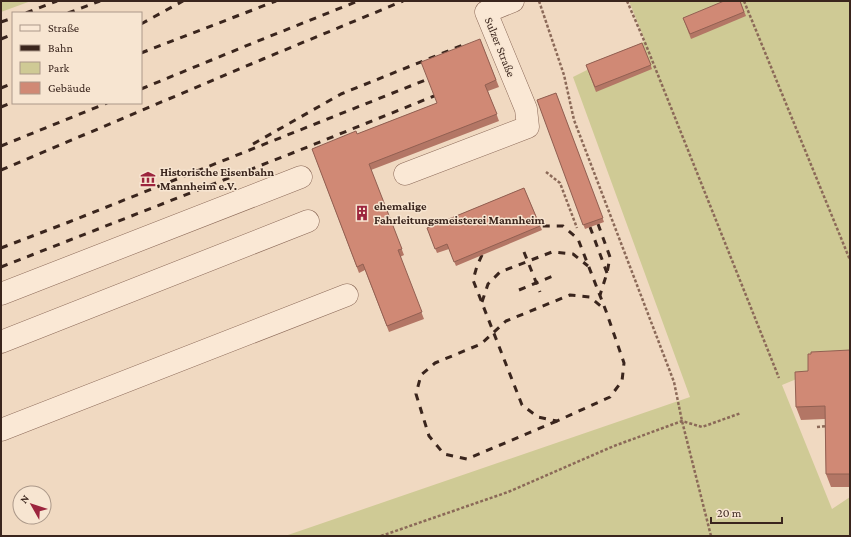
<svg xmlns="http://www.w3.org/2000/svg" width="851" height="537" font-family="'Crimson Pro',serif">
  <rect width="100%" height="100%" fill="#f0d9c1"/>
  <g fill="#cfca95">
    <path d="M1,1H31L1,12Z"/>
    <path d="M629,1H850V357L782,385L832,509L850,497V536H285L690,397L573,77L645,41Z"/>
  </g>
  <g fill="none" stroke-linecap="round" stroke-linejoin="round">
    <defs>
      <g id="minor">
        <path d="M405,174L528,127L526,109L486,12L513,1"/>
        <path d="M1,294L301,177"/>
        <path d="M1,342L308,221"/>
        <path d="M1,430L347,295"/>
      </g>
    </defs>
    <use href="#minor" stroke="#8b6958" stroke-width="23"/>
    <g stroke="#8b6958" stroke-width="2.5" stroke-dasharray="3 2" stroke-linecap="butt">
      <path d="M539,1L564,75L574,120L674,382L682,421L711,536"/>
      <path d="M627,1L646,45L779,378"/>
      <path d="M744,1L850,260"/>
      <path d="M546,172L560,183L577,228"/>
      <path d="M817,427L829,426"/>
      <path d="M381,536L508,492L614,446L682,421L702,427L741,413"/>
    </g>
    <use href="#minor" stroke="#fae8d5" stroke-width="22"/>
    <g stroke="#3a251d" stroke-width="3" stroke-dasharray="7 7" stroke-linecap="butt">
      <path d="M26,13L57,1"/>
      <path d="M68,13L100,1"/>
      <path d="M1,22L13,18"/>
      <path d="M141,24L183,1"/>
      <path d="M1,39L13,34"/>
      <path d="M141,53L276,1"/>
      <path d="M1,88L13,83"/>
      <path d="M141,89L253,43L358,1"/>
      <path d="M1,107L13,102"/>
      <path d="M253,144L341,94L463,45"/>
      <path d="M1,146L107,103"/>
      <path d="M1,170L263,59L403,1"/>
      <path d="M598,224L610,257L607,273L600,295"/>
      <path d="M590,227L607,273"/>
      <path d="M1,248L69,222L438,75"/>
      <path d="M524,252L540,292"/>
      <path d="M482,255L477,266L473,280L522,405L538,417L557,421L610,397L622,381L624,363L606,311L578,239L563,226H540"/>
      <path d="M1,267L295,152L444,92"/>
      <path d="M519,290L553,276"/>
      <path d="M482,302L488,284L500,272L552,252L573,254L588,266"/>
      <path d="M557,421L467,459L444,454L429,436L416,394L421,375L435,363L481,344L506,321L570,295L590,297L604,309"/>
    </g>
  </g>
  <g fill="#b37665">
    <path d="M740,1L746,16L691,39L683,18Z"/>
    <path d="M480,39L499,87L488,91L499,121L371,170L404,255L400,257L424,319L389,332L365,270L359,273L312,149L357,134L437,103Z"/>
    <path d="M642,43L652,69L596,92L586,65Z"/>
    <path d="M556,93L604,222L585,229L537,100Z"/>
    <path d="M524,188L542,230L456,266L449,249L437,253L427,228Z"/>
    <path d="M850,350V487H831L826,474L825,419L801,420L796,407L808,371Z"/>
  </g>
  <g fill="#d08975" stroke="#926052">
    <path d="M724,1H740L744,12L690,34L683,18Z"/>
    <path d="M480,39L496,80L485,85L497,114L369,164L402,249L398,250L422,312L387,326L363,264L357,267L312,149L356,131L357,134L437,103L421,62Z"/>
    <path d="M642,43L651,65L595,87L586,65Z"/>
    <path d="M556,93L603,218L583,225L537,100Z"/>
    <path d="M524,188L540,226L454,262L447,244L435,249L427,228Z"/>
    <path d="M850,350V474H826L825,406L796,407L795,372L808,371V354H811V352Z"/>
  </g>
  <defs>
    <symbol id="museum-bare" viewBox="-9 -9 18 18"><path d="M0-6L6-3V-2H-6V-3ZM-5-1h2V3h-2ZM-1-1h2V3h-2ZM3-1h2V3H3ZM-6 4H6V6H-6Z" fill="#9c253e" stroke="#f7e5d1" stroke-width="2.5" paint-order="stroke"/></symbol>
    <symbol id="building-bare" viewBox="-9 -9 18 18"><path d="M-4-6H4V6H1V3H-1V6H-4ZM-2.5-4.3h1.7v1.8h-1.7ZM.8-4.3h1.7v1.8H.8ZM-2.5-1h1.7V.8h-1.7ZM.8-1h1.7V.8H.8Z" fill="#9c253e" stroke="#f7e5d1" stroke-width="2.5" paint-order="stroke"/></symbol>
  </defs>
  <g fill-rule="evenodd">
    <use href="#museum-bare" x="137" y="168" width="22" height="22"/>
    <use href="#building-bare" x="351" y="202" width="22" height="22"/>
  </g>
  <g text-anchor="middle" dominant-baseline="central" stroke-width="3" stroke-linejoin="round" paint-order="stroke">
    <g font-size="12" fill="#3a251d" stroke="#f7e5d1">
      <text transform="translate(500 47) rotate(68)">Sulzer Straße</text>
    </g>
    <g font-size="12" font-weight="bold" fill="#3a251d" stroke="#f7e5d1" text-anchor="start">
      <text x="160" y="172">Historische Eisenbahn<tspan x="160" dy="14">Mannheim e.V.</tspan></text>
      <text x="374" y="206">ehemalige<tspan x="374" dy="14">Fahrleitungsmeisterei Mannheim</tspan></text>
    </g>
  </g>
  <rect width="851" height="537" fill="none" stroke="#3a251d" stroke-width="4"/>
  <rect x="12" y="12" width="130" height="92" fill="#f7e5d1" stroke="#ab9889"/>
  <rect x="20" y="25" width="20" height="6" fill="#fae8d5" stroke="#ab9889"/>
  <text x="48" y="32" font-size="12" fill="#3a251d">Straße</text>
  <rect x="20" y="45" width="20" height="6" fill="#3a251d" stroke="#ab9889"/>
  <text x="48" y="52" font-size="12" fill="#3a251d">Bahn</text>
  <rect x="20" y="62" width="20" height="12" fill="#cfca95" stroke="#ab9889"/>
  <text x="48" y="72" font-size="12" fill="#3a251d">Park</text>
  <rect x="20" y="82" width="20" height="12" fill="#d08975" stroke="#ab9889"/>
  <text x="48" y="92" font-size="12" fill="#3a251d">Gebäude</text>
  <g transform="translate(32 505) rotate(309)"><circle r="19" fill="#f7e5d1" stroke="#ab9889"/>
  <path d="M0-3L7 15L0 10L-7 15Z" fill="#9c253e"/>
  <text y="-6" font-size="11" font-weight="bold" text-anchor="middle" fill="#3a251d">N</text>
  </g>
  <path d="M711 517v6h71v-6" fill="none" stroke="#3a251d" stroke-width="2"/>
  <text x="717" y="517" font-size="12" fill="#3a251d" stroke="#f7e5d1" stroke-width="3" paint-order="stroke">20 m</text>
</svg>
